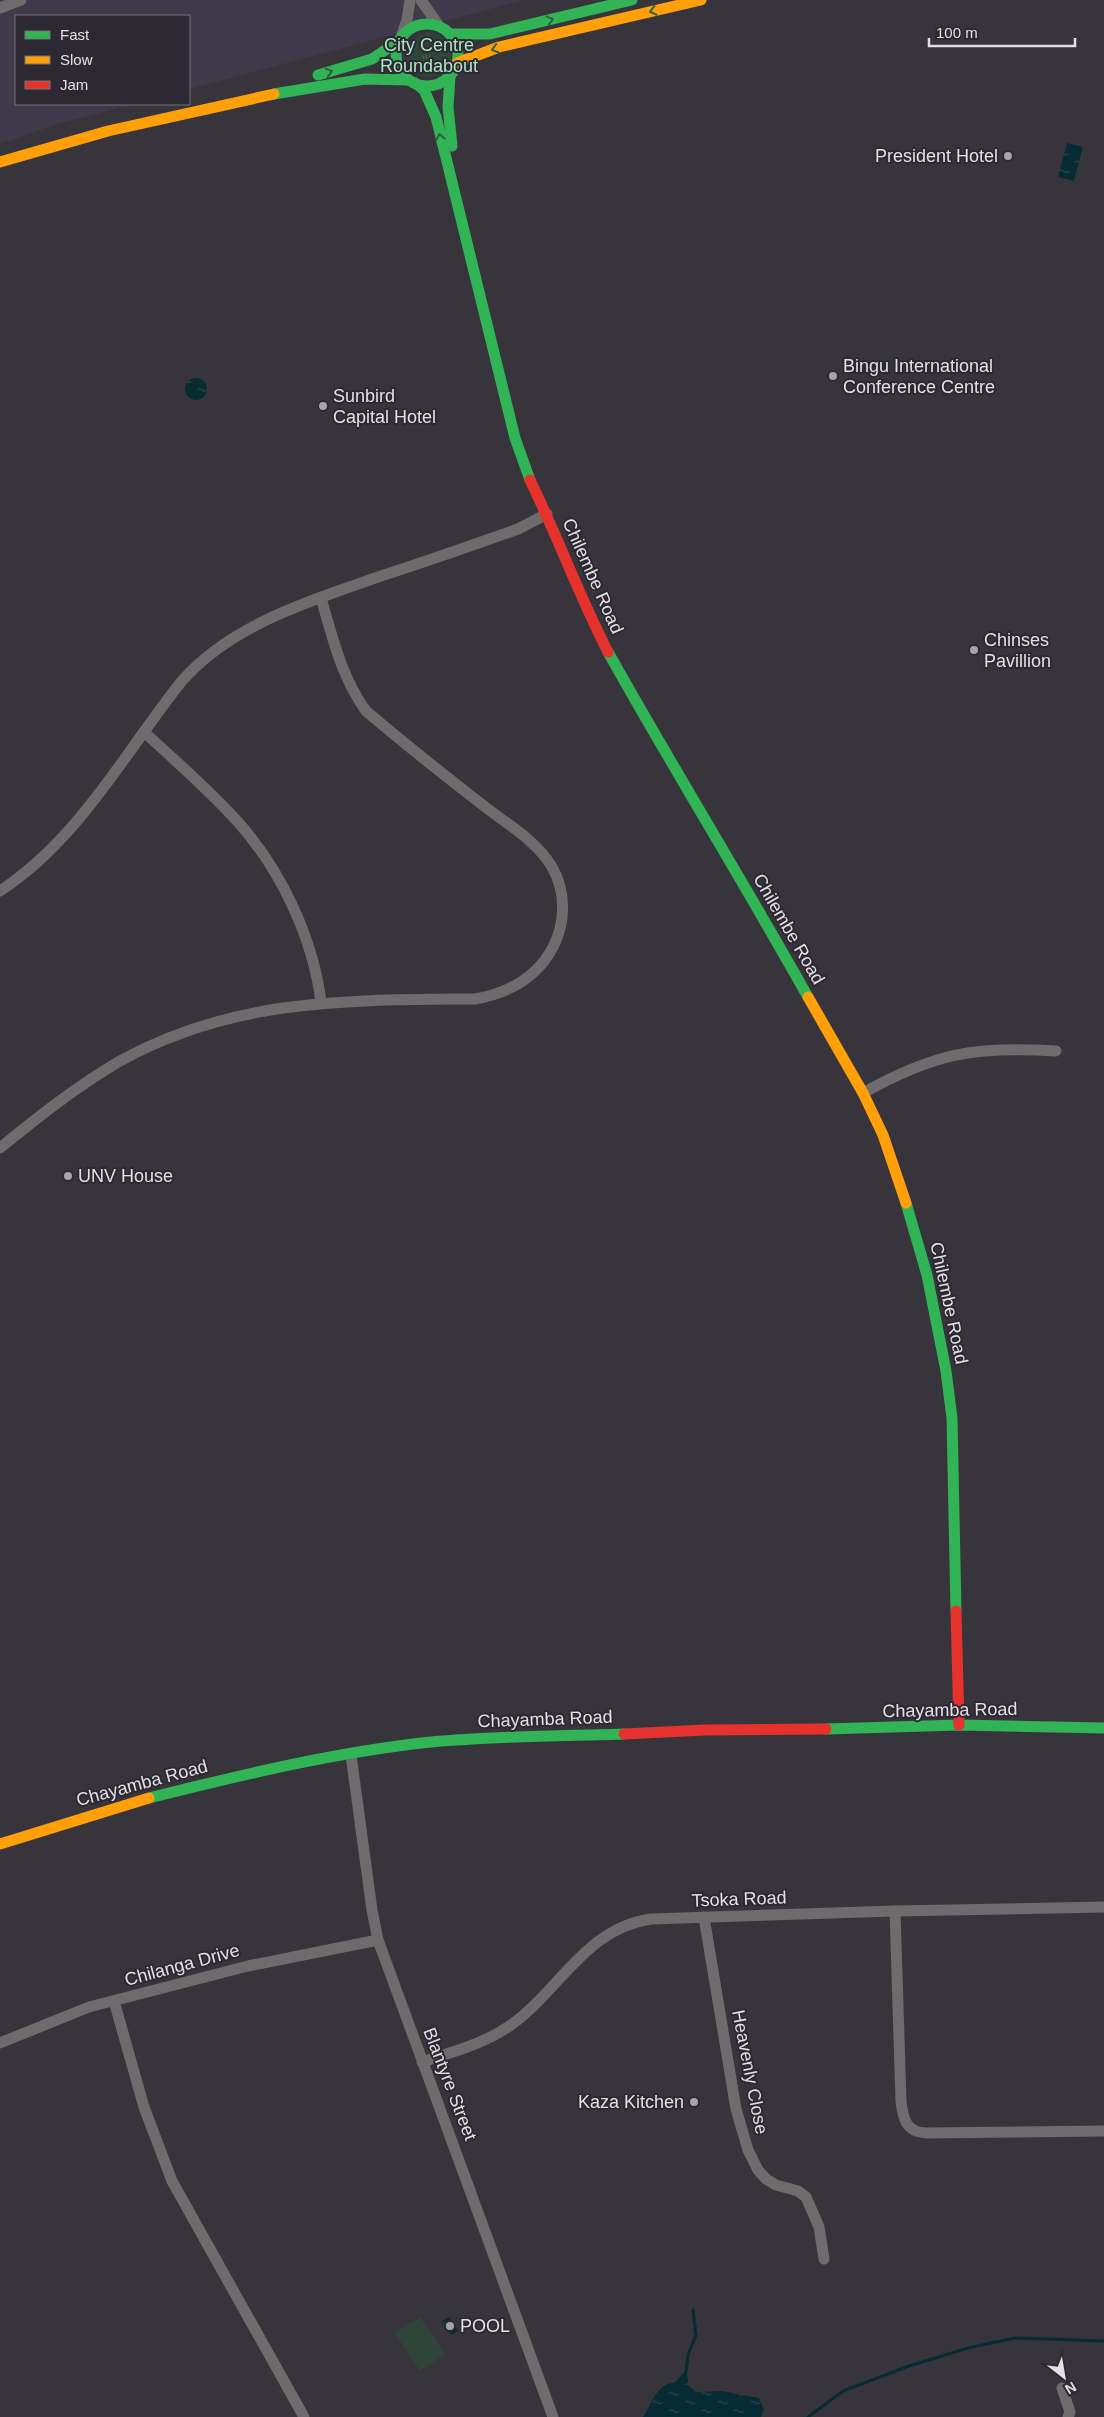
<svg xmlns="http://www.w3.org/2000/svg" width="1104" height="2417" font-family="Helvetica,sans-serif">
  <defs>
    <pattern id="grass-tufts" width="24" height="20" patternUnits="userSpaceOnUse" patternTransform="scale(1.25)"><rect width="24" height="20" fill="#2f4539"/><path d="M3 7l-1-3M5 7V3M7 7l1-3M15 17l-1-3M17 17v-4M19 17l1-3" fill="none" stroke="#4d6056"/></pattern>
    <pattern id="water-ripples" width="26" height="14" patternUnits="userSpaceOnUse" patternTransform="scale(1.25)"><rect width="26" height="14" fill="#062b33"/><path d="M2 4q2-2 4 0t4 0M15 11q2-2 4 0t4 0" fill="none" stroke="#2a4951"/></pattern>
  </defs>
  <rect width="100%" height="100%" fill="#37353b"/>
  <path fill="#3e3a49" d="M0,0H524L189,89V16H16V104H134L57,124L0,144Z"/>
  <circle fill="url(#grass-tufts)" cx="429" cy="55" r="22"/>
  <path fill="#2f4539" d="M420,2317L445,2354L420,2371L395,2333Z"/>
  <g fill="url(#water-ripples)">
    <path d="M1067,143L1083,147L1074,181L1058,177Z"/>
    <circle cx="196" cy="389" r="11"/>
    <path d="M449,2317L458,2331L451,2335L442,2321Z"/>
    <path d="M686,2370L689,2386L696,2392L722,2391L759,2398L764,2410L761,2417H643C651,2405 658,2382 674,2383Z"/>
  </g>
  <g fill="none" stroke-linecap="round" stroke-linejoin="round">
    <g stroke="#062b33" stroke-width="3">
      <path d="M686,2372L688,2355L696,2335L693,2310"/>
      <path d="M808,2417L843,2391L909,2366L968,2348L1015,2338L1104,2341"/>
    </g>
    <g stroke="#6d6b6c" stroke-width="11">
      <path d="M421,0L439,26"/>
      <path d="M0,8L21,0"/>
      <path d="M400,40L407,20L410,0"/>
      <path d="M144,732C176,761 209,790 238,822C281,870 313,938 321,1002"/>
      <path d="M0,891C79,839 124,754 181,682C231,624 311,601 381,576C427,561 473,545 518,529L547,514"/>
      <path d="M863,1093C935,1053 974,1046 1056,1051"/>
      <path d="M0,1148C38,1117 77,1086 120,1061C234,998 348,1000 475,999C508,993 537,978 553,947C566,922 566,891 552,867C537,841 507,824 484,806C444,775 405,744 366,711C341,676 333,639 321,598"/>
      <path d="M351,1755L372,1910L378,1940L553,2417"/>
      <path d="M895,1911L901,2101C903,2119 906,2132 926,2133L1104,2131"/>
      <path d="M704,1917L736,2109L748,2150L758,2170L766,2179L776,2185L798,2191L806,2197L819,2227L824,2259"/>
      <path d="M114,2001L144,2107L172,2181L304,2417"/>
      <path d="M0,2043L89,2007L248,1966L378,1940"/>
      <path d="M422,2062C452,2052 484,2044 511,2025C560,1990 586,1928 651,1919L895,1911L1104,1907"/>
      <path d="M1062,2388L1070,2412L1068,2417"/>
    </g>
    <g stroke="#30b455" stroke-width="11">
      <circle cx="427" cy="55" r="31"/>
      <path d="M451,34H490L632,0"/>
      <path d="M318,75L372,59L400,40"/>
      <path d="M450,76L448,107L452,146"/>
      <path d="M415,83L424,90L436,117L515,438L530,480"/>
      <path d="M274,94L365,79L409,80"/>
      <path d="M608,652C673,768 743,881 808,997"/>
      <path d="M906,1203L927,1275L946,1371L952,1418L956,1611"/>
      <path d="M826,1729L959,1725L1104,1728"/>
      <path d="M149,1798C241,1775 336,1752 431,1742C495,1736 560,1736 624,1734"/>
    </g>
    <g stroke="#ff9f0a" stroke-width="11">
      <path d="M457,63L499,47L701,0"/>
      <path d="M0,162L108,131L274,94"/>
      <path d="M808,997L863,1093L883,1135L906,1203"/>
      <path d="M0,1844L149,1798"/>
    </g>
    <g stroke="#e5322d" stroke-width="11">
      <path d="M530,480C558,537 579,596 608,652"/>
      <path d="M956,1611L959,1725"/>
      <path d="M624,1734L705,1730L826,1729"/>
    </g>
  </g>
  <defs><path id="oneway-chevron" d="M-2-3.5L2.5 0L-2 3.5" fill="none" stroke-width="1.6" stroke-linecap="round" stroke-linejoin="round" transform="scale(1.25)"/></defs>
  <g stroke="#2e6141">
    <use href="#oneway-chevron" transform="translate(653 11) rotate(166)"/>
    <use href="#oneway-chevron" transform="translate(550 20) rotate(-14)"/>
    <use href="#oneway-chevron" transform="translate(495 49) rotate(164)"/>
    <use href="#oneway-chevron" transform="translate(329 72) rotate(-16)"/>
    <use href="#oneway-chevron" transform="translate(440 137) rotate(-102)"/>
  </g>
  <g fill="#a6a4aa" stroke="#2c2933" stroke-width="2">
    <circle cx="1008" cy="156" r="5"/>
    <circle cx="833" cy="376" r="5"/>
    <circle cx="323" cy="406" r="5"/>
    <circle cx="974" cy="650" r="5"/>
    <circle cx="68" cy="1176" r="5"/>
    <circle cx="694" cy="2102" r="5"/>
    <circle cx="450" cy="2326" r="5"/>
  </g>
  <g text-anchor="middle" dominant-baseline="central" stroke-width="4" stroke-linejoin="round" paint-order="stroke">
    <g font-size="18" fill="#aae4c3" stroke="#2c2933">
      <text x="429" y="45">City Centre<tspan x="429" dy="21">Roundabout</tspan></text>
    </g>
    <g font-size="18" fill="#e2e0e6" stroke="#2c2933" text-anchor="start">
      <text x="998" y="156" text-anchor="end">President Hotel</text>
      <text x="843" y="366">Bingu International<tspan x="843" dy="21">Conference Centre</tspan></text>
      <text x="333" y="396">Sunbird<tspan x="333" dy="21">Capital Hotel</tspan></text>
      <text x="984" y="640">Chinses<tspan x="984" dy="21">Pavillion</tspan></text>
      <text x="78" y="1176">UNV House</text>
      <text x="684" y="2102" text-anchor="end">Kaza Kitchen</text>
      <text x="460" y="2326">POOL</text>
    </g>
    <g font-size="18" fill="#e2e0e6" stroke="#2c2933">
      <text transform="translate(593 576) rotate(66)">Chilembe Road</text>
      <text transform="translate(789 929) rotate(60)">Chilembe Road</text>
      <text transform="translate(949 1303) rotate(78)">Chilembe Road</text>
      <text transform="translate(950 1710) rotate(-1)">Chayamba Road</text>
      <text transform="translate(545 1719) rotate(-2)">Chayamba Road</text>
      <text transform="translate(142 1783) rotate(-15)">Chayamba Road</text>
      <text transform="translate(739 1899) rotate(-2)">Tsoka Road</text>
      <text transform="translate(182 1965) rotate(-15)">Chilanga Drive</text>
      <text transform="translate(750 2072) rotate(79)">Heavenly Close</text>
      <text transform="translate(450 2084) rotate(69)">Blantyre Street</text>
    </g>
  </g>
  <rect x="15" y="15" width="175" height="90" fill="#2c2933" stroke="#75727b"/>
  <rect x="25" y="31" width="25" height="8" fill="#30b455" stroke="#75727b"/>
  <text x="60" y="40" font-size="15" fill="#e2e0e6">Fast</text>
  <rect x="25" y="56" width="25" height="8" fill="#ff9f0a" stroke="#75727b"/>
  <text x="60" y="65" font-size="15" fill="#e2e0e6">Slow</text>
  <rect x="25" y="81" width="25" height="8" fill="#e5322d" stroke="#75727b"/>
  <text x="60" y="90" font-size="15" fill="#e2e0e6">Jam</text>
  <g transform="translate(1064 2377) rotate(149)" stroke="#2c2933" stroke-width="4" paint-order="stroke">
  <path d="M0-4L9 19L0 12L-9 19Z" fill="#e2e0e6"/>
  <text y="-8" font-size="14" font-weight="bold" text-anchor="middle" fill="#e2e0e6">N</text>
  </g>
  <path d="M929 38v8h146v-8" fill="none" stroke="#e2e0e6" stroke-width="2.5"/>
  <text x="936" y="38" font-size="15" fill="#e2e0e6" stroke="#2c2933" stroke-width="4" paint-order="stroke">100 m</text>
</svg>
